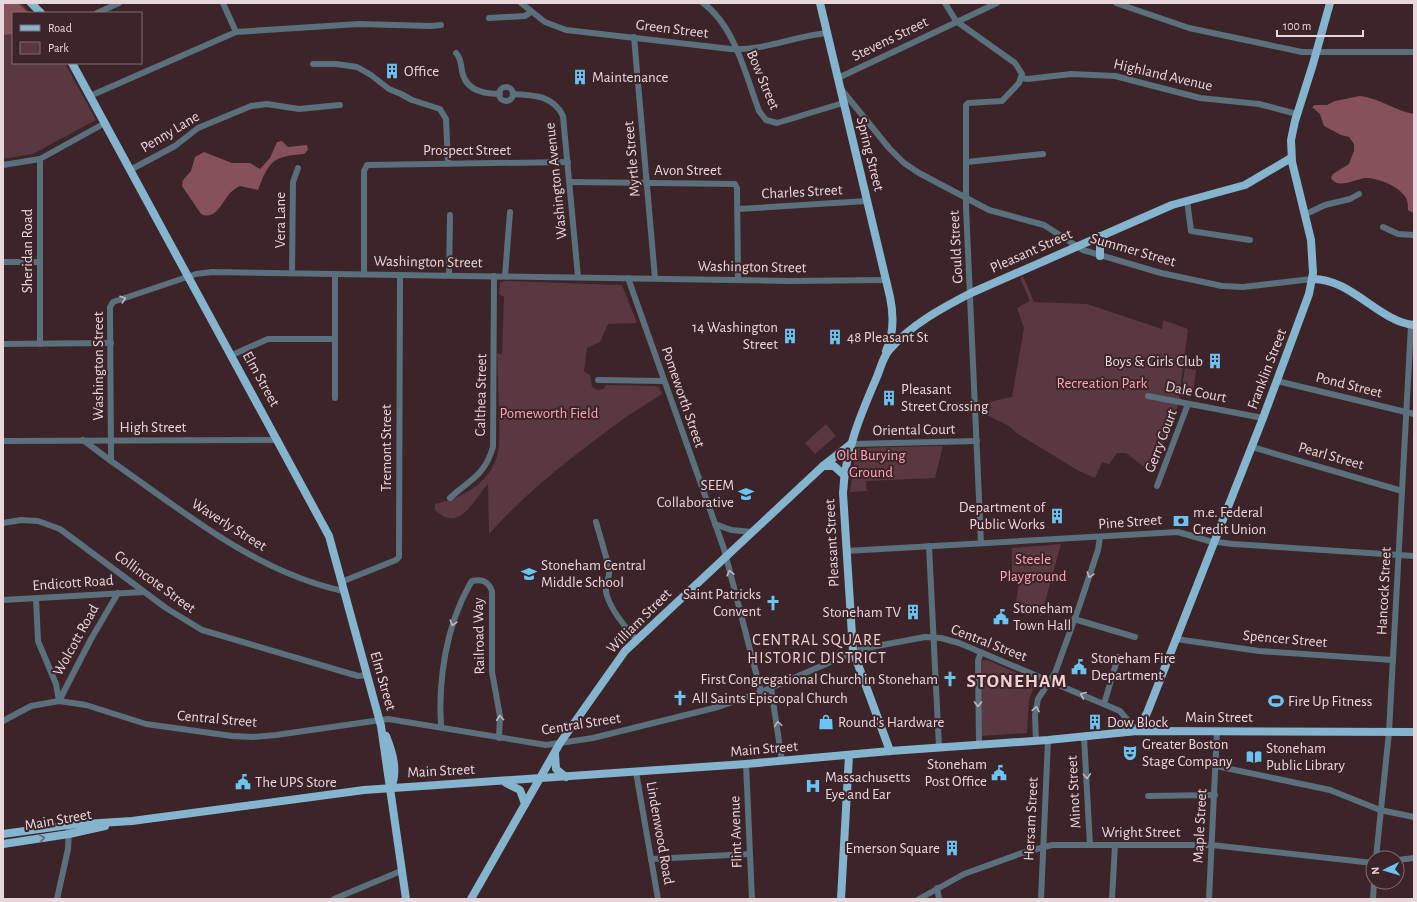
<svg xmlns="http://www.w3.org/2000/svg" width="1417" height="902" font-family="'Alegreya Sans',sans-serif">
  <rect width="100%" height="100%" fill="#3c2429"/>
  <g fill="#59383f">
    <path d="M3,3H21L30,13H13V63H65L96,120L33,154L3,159Z"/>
    <path d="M1023,276L1034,302L1087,304L1162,329L1163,320L1188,329L1179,398H1181L1152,473L1126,453H1117L1109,464L1102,462L1095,478L1079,471L1018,434L1009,426L987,415L990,408H993L984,403L1012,397L1024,328L1017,308L1030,301L1020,278Z"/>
    <path d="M505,281L622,285L637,323L608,324L600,342L587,348L584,371L590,375L592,387L597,390L604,389L606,385L653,386L659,387L662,394C650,402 638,409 626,417C578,452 529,489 489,534L488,484C473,500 460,534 435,510V504C463,498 492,482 498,452C500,439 499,425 499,412C498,392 498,373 497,353L502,355L504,297L499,294L500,283Z"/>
    <path d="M1185,368L1196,370L1193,393L1181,391Z"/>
    <path d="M826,424L836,436L815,454L805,443Z"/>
    <path d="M943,446L935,478L866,481L867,491L850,492L856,448Z"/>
    <path d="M1061,544L1041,616L1015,607L1019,583L1012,578V548Z"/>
    <path d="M987,660L1036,681L1029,700L1027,733L980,736L981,661Z"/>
  </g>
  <g fill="#87515c">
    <path d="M3,3H18L28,13H13V34L3,35Z"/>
    <path d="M1360,96C1379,98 1396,111 1414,114V213L1408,210C1408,207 1408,201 1406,198C1399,186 1379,178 1365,178C1355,179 1338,190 1331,178L1333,174L1349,164L1354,151V144L1349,137L1341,135L1324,126L1320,114L1312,107L1315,105H1327L1335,101Z"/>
    <path d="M282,141L288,147L307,145L308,150L304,154C273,156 269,161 258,190L240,186C236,188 233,190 230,193C222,202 216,221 201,214L182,186L183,180L191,171L195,157L204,152L232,163H250L260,169L270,158L277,142Z"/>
  </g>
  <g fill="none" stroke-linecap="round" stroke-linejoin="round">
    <g stroke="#5a707d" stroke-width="6">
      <path d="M223,3L236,32"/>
      <path d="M521,3L545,22L566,30L731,49C763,51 795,36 827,33"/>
      <path d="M703,3C735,26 746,76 759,111L766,120L777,123L843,103"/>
      <path d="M945,3L956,21L1015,63L1022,74L1019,83L1002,101L968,103L966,105V207L981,543"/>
      <path d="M1116,3L1189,28L1302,52H1414"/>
      <path d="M97,13L119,3"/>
      <path d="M489,18L525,16L531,12"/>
      <path d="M634,37L655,278"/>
      <path d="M456,53C461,58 461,65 462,71C465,90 483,94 500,94"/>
      <path d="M313,64H336L357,67L371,75L389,89L401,94L412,100L440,109L446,119L448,163"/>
      <path d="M838,78L997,3"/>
      <path d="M1021,78L1028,79L1071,74L1115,76L1200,98L1259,104L1297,114"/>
      <circle cx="506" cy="94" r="7"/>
      <path d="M841,89L889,148L904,163L919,173L989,210L1044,225L1083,250L1161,273L1222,286L1243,287L1312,279"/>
      <path d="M513,94C533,95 553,95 563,116L578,277"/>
      <path d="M90,96L236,32L359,24L431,26L441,25"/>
      <path d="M40,159V344"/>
      <path d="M967,162L1043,154"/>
      <path d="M3,165L40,159L105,123"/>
      <path d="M130,170L175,146L198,128L251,106L267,104L299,109L340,105"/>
      <path d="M570,182L735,184L737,188L738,279"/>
      <path d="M1187,200L1191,231L1250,240"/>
      <path d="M738,209L867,201"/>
      <path d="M1306,214L1325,205L1350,199L1359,194"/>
      <path d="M1383,227L1398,234L1414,235"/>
      <path d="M3,262H40"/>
      <path d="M292,273L293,182L298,168"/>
      <path d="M364,274V171L367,165L568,162"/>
      <path d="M449,275L450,215"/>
      <path d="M505,276L510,212"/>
      <path d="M628,278L724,549L761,692"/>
      <path d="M3,344L111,343"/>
      <path d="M232,355L268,339H335V274"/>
      <path d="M598,380L664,381"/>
      <path d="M1277,381L1414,414"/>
      <path d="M1148,396L1263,418"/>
      <path d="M335,398V339"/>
      <path d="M83,440L111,461"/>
      <path d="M3,441L278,440"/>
      <path d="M851,444L977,441"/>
      <path d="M1252,447L1402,491"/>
      <path d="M1157,486L1188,404"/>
      <path d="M450,498C470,479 484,477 493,447L494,276"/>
      <path d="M596,522L609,567C611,576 605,583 606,591C608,606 626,628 636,639"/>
      <path d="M3,523L21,520L38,521L60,529L166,608L202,630L358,676L367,675"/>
      <path d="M715,524L731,530L752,532"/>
      <path d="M929,546L939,747"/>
      <path d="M846,551L1178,532L1209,541L1233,544L1414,556"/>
      <path d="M341,582L396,560L399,557L400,275"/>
      <path d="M343,591C255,572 183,511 111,461L110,307L113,302L196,274L212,272L789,281L886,280"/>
      <path d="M36,598L38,641L56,684L59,701"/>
      <path d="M3,600L144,592"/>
      <path d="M1074,619L1135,637"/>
      <path d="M1176,639L1259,651L1393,660"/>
      <path d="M771,688L782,761"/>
      <path d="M59,701L91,639L118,593"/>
      <path d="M1104,704L1118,657"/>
      <path d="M3,721L31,706L59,701L86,705L146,724L232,736L253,737L276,735L388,719L546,745L593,738L718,707L761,692L861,649L925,637L941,638L959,643L1120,711L1137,731"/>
      <path d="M441,727C438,680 446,626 470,584L472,581C482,579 488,581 492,591V672L500,716L499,738"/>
      <path d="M1084,737L1090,845"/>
      <path d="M1036,741L1035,715L1038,699L1055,673L1079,607L1098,550L1100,537"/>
      <path d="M979,744L978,661L981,652"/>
      <path d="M746,764L752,899"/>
      <path d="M1216,766L1330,790L1380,810L1414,817"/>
      <path d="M636,772L658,899"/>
      <path d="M1148,796L1215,795"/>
      <path d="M1376,858L1389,732L1411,325"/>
      <path d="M651,859L750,854"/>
      <path d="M1397,860L1414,858"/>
      <path d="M937,888L939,899"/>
      <path d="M57,899L68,849L69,830"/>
      <path d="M334,899L401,871"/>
      <path d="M919,899L964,874L1022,853L1052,845H1212L1373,863"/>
      <path d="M1041,899L1048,740"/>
      <path d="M1112,899L1115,845"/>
      <path d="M1209,899L1217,731"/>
      <path d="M1373,899L1374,882"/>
    </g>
    <g stroke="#85b4cf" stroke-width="8">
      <path d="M31,3L41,13"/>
      <path d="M820,3L890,297C894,316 894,334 886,351"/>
      <path d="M72,63L329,536L381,726L406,899"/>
      <path d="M1100,236V256"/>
      <path d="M1312,279C1351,278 1379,322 1414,325"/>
      <path d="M823,466H834L844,475"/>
      <path d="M1137,731L1147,713L1263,418L1309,294L1313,273L1311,240L1292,162L1291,140L1295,121L1313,64L1330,3"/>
      <path d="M386,736C393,753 398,771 391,788"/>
      <path d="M890,751L853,651L843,493C845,452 860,416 876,379C881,368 882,358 890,349C912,324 942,308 971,293L1172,205L1245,185L1291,158"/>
      <path d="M555,754L556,769L566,777"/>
      <path d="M506,783L520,790L525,804"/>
      <path d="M3,834L68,825L132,821L364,790L746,764L890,751L1048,740L1137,731L1414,732"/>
      <path d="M3,844L69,834L105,826"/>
      <path d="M471,899L560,743L625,651L823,466L851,444"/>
      <path d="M841,899L849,755"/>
    </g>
  </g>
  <defs><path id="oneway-chevron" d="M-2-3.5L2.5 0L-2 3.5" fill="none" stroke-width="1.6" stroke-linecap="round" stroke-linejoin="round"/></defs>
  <g stroke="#bdb8be">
    <use href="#oneway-chevron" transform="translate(123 299) rotate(-18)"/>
    <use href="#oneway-chevron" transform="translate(730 573) rotate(-104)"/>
    <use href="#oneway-chevron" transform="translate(1090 575) rotate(108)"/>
    <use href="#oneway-chevron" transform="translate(453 623) rotate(107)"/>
    <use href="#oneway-chevron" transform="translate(1083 695) rotate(-157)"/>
    <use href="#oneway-chevron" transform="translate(978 704) rotate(90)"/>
    <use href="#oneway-chevron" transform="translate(1036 709) rotate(-80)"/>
    <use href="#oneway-chevron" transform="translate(500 718) rotate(-94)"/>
    <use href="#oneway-chevron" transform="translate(778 724) rotate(-98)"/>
    <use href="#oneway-chevron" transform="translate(1087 776) rotate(87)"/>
  </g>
  <use stroke="#5d6574" href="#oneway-chevron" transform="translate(42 838) rotate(-9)"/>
  <defs>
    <symbol id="building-bare" viewBox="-9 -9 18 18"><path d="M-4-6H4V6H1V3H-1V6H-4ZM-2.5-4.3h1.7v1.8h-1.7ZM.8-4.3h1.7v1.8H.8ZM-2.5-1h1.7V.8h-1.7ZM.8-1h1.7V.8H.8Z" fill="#6bc3f2" stroke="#3c2429" stroke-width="2.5" paint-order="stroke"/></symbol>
    <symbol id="school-bare" viewBox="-9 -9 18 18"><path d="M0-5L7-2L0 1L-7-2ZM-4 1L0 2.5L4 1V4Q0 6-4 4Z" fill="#6bc3f2" stroke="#3c2429" stroke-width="2.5" paint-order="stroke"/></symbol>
    <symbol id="bank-bare" viewBox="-9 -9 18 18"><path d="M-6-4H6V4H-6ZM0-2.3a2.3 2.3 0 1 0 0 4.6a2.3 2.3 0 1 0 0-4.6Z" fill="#6bc3f2" stroke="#3c2429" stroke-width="2.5" paint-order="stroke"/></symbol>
    <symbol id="church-bare" viewBox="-9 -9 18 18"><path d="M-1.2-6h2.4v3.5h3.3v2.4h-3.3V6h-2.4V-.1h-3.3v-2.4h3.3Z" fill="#6bc3f2" stroke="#3c2429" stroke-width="2.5" paint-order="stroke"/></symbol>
    <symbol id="civic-bare" viewBox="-9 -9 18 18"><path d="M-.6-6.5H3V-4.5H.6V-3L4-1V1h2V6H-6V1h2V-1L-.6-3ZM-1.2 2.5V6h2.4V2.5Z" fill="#6bc3f2" stroke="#3c2429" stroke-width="2.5" paint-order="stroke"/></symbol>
    <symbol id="stadium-bare" viewBox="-9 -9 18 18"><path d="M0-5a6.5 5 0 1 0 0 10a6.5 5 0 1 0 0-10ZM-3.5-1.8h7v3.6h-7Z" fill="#6bc3f2" stroke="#3c2429" stroke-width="2.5" paint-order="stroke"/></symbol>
    <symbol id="shop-bare" viewBox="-9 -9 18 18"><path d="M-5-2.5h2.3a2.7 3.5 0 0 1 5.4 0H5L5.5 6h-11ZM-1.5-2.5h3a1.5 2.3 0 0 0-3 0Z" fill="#6bc3f2" stroke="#3c2429" stroke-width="2.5" paint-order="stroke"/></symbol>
    <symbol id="theatre-bare" viewBox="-9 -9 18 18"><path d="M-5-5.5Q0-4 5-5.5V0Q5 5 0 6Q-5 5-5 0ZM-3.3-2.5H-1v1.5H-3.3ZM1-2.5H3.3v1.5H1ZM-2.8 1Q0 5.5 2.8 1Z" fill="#6bc3f2" stroke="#3c2429" stroke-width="2.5" paint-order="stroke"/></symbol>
    <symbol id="library-bare" viewBox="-9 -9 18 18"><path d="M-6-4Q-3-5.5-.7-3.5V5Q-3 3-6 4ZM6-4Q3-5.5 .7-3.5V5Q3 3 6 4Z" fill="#6bc3f2" stroke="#3c2429" stroke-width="2.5" paint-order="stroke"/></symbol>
    <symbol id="hospital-bare" viewBox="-9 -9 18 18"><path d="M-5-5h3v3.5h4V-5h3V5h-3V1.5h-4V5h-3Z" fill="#6bc3f2" stroke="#3c2429" stroke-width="2.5" paint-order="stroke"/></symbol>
  </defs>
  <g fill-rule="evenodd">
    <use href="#building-bare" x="381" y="60" width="22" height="22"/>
    <use href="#building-bare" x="569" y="66" width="22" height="22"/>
    <use href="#building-bare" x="779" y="325" width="22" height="22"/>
    <use href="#building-bare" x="824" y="326" width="22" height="22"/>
    <use href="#building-bare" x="1204" y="350" width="22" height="22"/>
    <use href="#building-bare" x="878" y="387" width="22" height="22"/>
    <use href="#school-bare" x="735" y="483" width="22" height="22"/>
    <use href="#building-bare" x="1046" y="505" width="22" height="22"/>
    <use href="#bank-bare" x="1170" y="510" width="22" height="22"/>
    <use href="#school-bare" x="518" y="563" width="22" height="22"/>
    <use href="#church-bare" x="762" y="592" width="22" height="22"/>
    <use href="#building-bare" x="902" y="601" width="22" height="22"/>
    <use href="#civic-bare" x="990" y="606" width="22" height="22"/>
    <use href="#civic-bare" x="1068" y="656" width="22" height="22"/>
    <use href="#church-bare" x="939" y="668" width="22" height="22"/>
    <use href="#church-bare" x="669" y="687" width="22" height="22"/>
    <use href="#stadium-bare" x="1265" y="690" width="22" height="22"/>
    <use href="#shop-bare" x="815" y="711" width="22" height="22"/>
    <use href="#building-bare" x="1084" y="711" width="22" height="22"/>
    <use href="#theatre-bare" x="1119" y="742" width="22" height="22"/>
    <use href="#library-bare" x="1243" y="746" width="22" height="22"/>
    <use href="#civic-bare" x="988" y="762" width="22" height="22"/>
    <use href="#civic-bare" x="232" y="771" width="22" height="22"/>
    <use href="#hospital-bare" x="802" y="775" width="22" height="22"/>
    <use href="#building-bare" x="941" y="837" width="22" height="22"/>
  </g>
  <g text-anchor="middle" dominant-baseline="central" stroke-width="4" stroke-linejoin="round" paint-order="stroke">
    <g font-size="15" fill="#e8d7da" stroke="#3c2429">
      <text transform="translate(672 29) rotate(7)">Green Street</text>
      <text transform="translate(890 39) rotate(-26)">Stevens Street</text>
      <text transform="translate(1163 75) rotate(13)">Highland Avenue</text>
      <text transform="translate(763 80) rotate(67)">Bow Street</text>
      <text transform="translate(170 132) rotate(-31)">Penny Lane</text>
      <text x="467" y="150">Prospect Street</text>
      <text transform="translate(870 154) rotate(76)">Spring Street</text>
      <text transform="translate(632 159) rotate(-95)">Myrtle Street</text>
      <text x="688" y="170">Avon Street</text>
      <text transform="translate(556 181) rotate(-96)">Washington Avenue</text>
      <text transform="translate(802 192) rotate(-3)">Charles Street</text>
      <text transform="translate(280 220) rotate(-90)">Vera Lane</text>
      <text transform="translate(956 247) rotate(-93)">Gould Street</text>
      <text transform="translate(1133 250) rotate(16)">Summer Street</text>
      <text transform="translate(27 251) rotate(-90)">Sheridan Road</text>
      <text transform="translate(1031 251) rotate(-24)">Pleasant Street</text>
      <text transform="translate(428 262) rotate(1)">Washington Street</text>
      <text transform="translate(752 267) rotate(1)">Washington Street</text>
      <text transform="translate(98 366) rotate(-90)">Washington Street</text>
      <text transform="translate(1267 369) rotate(-69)">Franklin Street</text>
      <text transform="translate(261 379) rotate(61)">Elm Street</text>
      <text transform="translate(1349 385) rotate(14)">Pond Street</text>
      <text transform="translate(1196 392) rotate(11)">Dale Court</text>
      <text transform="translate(481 395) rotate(-89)">Calthea Street</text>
      <text transform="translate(683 397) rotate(71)">Pomeworth Street</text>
      <text x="153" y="427">High Street</text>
      <text transform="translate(914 430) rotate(-1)">Oriental Court</text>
      <text transform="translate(1161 441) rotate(-69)">Gerry Court</text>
      <text transform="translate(386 448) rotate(-90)">Tremont Street</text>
      <text transform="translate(1331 456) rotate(16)">Pearl Street</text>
      <text transform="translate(1130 522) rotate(-4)">Pine Street</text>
      <text transform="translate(229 525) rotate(32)">Waverly Street</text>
      <text transform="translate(832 543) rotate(-93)">Pleasant Street</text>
      <text transform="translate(155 582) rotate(36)">Collincote Street</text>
      <text transform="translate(73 583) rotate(-4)">Endicott Road</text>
      <text transform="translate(1384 591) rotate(-87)">Hancock Street</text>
      <text transform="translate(639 621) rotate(-45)">William Street</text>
      <text transform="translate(479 636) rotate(-91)">Railroad Way</text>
      <text transform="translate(1285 639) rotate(5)">Spencer Street</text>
      <text transform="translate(76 640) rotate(-61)">Wolcott Road</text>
      <text transform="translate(989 643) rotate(21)">Central Street</text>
      <text transform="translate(383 681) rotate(74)">Elm Street</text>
      <text x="1219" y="717">Main Street</text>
      <text transform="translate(217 719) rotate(5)">Central Street</text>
      <text transform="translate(581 724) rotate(-9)">Central Street</text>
      <text transform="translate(764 749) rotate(-5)">Main Street</text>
      <text transform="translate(441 771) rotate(-3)">Main Street</text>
      <text transform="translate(1074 792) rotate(-93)">Minot Street</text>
      <text transform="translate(1031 819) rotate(-87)">Hersam Street</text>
      <text transform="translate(58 820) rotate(-10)">Main Street</text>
      <text transform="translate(1200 826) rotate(-87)">Maple Street</text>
      <text transform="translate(736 832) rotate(-92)">Flint Avenue</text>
      <text x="1141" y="832">Wright Street</text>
      <text transform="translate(660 833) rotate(80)">Lindenwood Road</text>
    </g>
    <g font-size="15" fill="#e8d7da" stroke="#3c2429" text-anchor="start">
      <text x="404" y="71">Office</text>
      <text x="592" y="77">Maintenance</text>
      <text x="778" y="327" text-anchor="end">14 Washington<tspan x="778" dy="17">Street</tspan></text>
      <text x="847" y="337">48 Pleasant St</text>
      <text x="1203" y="361" text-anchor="end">Boys &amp; Girls Club</text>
      <text x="901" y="389">Pleasant<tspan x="901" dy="17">Street Crossing</tspan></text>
      <text x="734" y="485" text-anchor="end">SEEM<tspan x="734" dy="17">Collaborative</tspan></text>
      <text x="1045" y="507" text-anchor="end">Department of<tspan x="1045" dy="17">Public Works</tspan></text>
      <text x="1193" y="512">m.e. Federal<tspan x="1193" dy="17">Credit Union</tspan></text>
      <text x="541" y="565">Stoneham Central<tspan x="541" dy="17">Middle School</tspan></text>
      <text x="761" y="594" text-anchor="end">Saint Patricks<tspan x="761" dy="17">Convent</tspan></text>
      <text x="1013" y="608">Stoneham<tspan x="1013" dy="17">Town Hall</tspan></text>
      <text x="901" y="612" text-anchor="end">Stoneham TV</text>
      <text x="1091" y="658">Stoneham Fire<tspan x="1091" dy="17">Department</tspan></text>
      <text x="938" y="679" text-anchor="end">First Congregational Church in Stoneham</text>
      <text x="692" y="698">All Saints Episcopal Church</text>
      <text x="1288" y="701">Fire Up Fitness</text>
      <text x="838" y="722">Round's Hardware</text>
      <text x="1107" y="722">Dow Block</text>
      <text x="1142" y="744">Greater Boston<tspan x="1142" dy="17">Stage Company</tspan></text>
      <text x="1266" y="748">Stoneham<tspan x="1266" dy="17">Public Library</tspan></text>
      <text x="987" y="764" text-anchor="end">Stoneham<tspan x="987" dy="17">Post Office</tspan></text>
      <text x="825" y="777">Massachusetts<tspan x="825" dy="17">Eye and Ear</tspan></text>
      <text x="255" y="782">The UPS Store</text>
      <text x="940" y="848" text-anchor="end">Emerson Square</text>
    </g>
    <g font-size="15" fill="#fba5b6" stroke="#3c2429">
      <text x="1102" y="383">Recreation Park</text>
      <text x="549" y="413">Pomeworth Field</text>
      <text x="871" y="455">Old Burying<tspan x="871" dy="17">Ground</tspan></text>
      <text x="1033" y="559">Steele<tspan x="1033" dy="17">Playground</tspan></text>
    </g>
    <g font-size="16" letter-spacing="1" fill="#efced4" stroke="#3c2429">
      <text x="817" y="640">CENTRAL SQUARE<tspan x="817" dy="18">HISTORIC DISTRICT</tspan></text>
    </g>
    <g font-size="19" font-weight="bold" letter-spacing="1" fill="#efced4" stroke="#3c2429">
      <text x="1017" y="681">STONEHAM</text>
    </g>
  </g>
  <rect width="1417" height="902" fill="none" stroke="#e8d7da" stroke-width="8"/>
  <rect x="12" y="12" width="130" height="52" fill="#3c2429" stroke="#816c70"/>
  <rect x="20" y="25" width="20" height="6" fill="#85b4cf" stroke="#816c70"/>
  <text x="48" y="32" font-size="12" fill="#e8d7da">Road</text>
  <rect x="20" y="42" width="20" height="12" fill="#59383f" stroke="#816c70"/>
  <text x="48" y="52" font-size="12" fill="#e8d7da">Park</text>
  <g transform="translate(1385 870) rotate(265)"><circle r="19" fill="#3c2429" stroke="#816c70"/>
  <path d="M0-3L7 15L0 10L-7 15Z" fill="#6bc3f2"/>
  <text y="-6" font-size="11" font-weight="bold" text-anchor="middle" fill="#e8d7da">N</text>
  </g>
  <path d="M1277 30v6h86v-6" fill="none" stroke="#e8d7da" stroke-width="2"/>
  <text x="1283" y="30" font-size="12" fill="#e8d7da" stroke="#3c2429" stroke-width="3" paint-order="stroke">100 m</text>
</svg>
